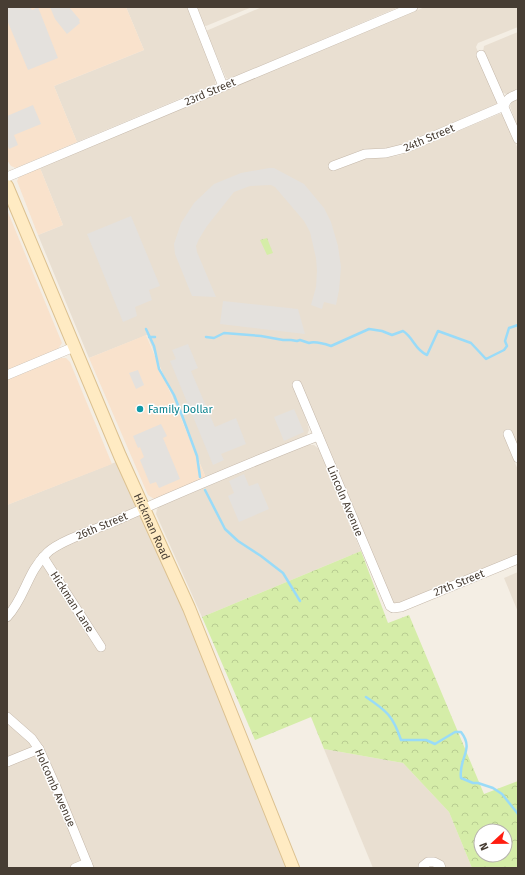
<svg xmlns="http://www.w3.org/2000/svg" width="525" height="875" font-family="'Fira Sans',sans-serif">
  <defs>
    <pattern id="forest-crowns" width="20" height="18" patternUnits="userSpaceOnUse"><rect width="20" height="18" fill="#d5eda8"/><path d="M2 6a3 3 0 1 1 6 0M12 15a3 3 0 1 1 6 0" fill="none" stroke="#b8cc91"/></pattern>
  </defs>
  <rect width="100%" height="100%" fill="#f4eee4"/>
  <g fill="#e9dfd1">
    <path d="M126,7H187L216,79L215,84L77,142L54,86L144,50Z"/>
    <path d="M197,7H252L206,26L203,24Z"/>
    <path d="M262,7H399L229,79L226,78L206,31Z"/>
    <path d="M425,7H518V27L478,43L476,47L498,102L497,104L405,144L391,148L370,149L358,151L331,163L334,171L366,158H386L401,155L499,114H502L504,116L518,149V447L512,433L504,436L518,470V555L400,604H394L293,386L307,422L309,430L307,435L206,478L147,335L89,358L38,235L63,225L40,168Z"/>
    <path d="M518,32V89L506,94L502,92L483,52L484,46Z"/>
    <path d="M518,99V129L510,106L513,101Z"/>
    <path d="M307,445H314L319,449L361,551L202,617L156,514L157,509L160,506Z"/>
    <path d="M121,460L293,868H7V505Z"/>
    <path d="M518,572V612L504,578Z"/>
    <path d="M324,749L403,763L449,812L472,868H373Z"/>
  </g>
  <g fill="#f9e2cc">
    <path d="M7,7H126L144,50L54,86L77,142L16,168L11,166L7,160Z"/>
    <path d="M40,168L63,225L38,235L17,181L19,177Z"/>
    <path d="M7,210L62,343L58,349L7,370Z"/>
    <path d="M146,335L206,478L154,499L148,495L89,358Z"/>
    <path d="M61,358H66L70,362L112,464L7,505V380Z"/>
  </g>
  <g fill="url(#forest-crowns)" fill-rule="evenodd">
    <path d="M267,238L273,253L267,255L260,240Z"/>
    <path d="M361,551L388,623L409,615L484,794L518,781V868H472L449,812L403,763L324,749L311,717L255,740L202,617ZM481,831H505V855H481Z"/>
  </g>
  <g fill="#e4e1dd">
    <path d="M10,7H30L32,10L38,7L58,58L28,70L7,20V8Z"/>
    <path d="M50,7H69L80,20L79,21L80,23L67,34L55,19Z"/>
    <path d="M33,105L41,124L14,135L18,145L9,149L7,144V116Z"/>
    <path d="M269,168H274L304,184L324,208L331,222L338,246L341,267L339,290L336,305L324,302L322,309L311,305L316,287L317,271L316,258L310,232L304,221L275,187L271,185L250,186L234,192L207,226L199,239L196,246L197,252L216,297L192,296L175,254L174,244L181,223L194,203L214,184L241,173Z"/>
    <path d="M131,216L160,286L149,290L152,300L135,307L137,316L123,322L87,234Z"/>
    <path d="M223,301L298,309L305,334L220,324Z"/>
    <path d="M188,344L198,368L191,371L215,427L236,418L246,444L221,454L224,460L213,465L170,361L176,359L172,350Z"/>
    <path d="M138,370L144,385L136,389L129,373Z"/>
    <path d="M294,409L304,432L284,441L274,417Z"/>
    <path d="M161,424L167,436L163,438L180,479L159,488L156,482L150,484L140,460L144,457L140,447L138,448L133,436Z"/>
    <path d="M244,474L249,486L258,483L269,509L239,522L228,496L234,493L229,481Z"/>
  </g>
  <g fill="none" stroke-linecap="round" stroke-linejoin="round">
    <g stroke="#99dbf8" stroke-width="2.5">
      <path d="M146,329L154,346L159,369L174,395L183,418L197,456L200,477"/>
      <path d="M149,337H155"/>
      <path d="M206,337L214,338L224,333L261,336L283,340H291L297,341L300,340L309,343C315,341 325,344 331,346L369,329L382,331L392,335L403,331C414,338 414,349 427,355L438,331L471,343L486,359L504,350L507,346L505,341L509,328L518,325"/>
      <path d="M205,490L225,529L238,541L261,556L283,573L300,601"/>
      <path d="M366,697C387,711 393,716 401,740H426L435,744L455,732H461C475,750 458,758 461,778L473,783H478L493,788L502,794L518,814"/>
    </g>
    <defs>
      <g id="minor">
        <path d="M192,7L223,86"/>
        <path d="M481,55L518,139"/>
        <path d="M333,166L365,154L386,153L406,148L504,106C507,98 511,97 518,94"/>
        <path d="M7,177L413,7"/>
        <path d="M7,375L74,347"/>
        <path d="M297,385L390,606L393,608L401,607L518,559"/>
        <path d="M508,434L518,458"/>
        <path d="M43,557L101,647"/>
        <path d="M7,617C25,598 27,572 47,553C59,541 96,529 113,522C181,492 249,463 318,436"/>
        <path d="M7,717L32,739L39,749L56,787L89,868"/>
        <path d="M7,762L39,749"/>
        <path d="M75,868L87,863"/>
        <path d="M423,868V866L428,862H434L440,865L441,868"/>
      </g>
      <g id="secondary">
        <path id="s1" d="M7,186L120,456L189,608L293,868"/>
      </g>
    </defs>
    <use href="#minor" stroke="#c4b7a9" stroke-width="10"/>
    <use href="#secondary" stroke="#dcc190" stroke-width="14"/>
    <use href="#minor" stroke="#fff" stroke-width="9"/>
    <use href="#secondary" stroke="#ffebc3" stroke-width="12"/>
  </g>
  <circle fill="#0f9aa8" stroke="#fff" stroke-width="1.5" cx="140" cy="409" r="4"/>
  <g text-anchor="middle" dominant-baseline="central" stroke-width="3" stroke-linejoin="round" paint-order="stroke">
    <g font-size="11" fill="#473d33" stroke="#fff">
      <text transform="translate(210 92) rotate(-23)">23rd Street</text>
      <text transform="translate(429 138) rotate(-23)">24th Street</text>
      <text transform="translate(345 501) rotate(67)">Lincoln Avenue</text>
      <text transform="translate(102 526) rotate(-23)">26th Street</text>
      <text stroke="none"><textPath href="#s1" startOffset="370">Hickman Road</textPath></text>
      <text transform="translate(459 583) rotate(-22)">27th Street</text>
      <text transform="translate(72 602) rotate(57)">Hickman Lane</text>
      <text transform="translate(55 788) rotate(66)">Holcomb Avenue</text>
    </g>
    <g font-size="11" fill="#0d838f" stroke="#fff" text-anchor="start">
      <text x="148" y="409">Family Dollar</text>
    </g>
  </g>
  <rect width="525" height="875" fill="none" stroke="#473d33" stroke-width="16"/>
  <g transform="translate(493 843) rotate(248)"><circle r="19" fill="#ffffff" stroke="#b5b1ad"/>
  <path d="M0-3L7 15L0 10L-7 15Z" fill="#ff1d10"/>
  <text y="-6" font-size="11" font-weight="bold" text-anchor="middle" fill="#473d33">N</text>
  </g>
</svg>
